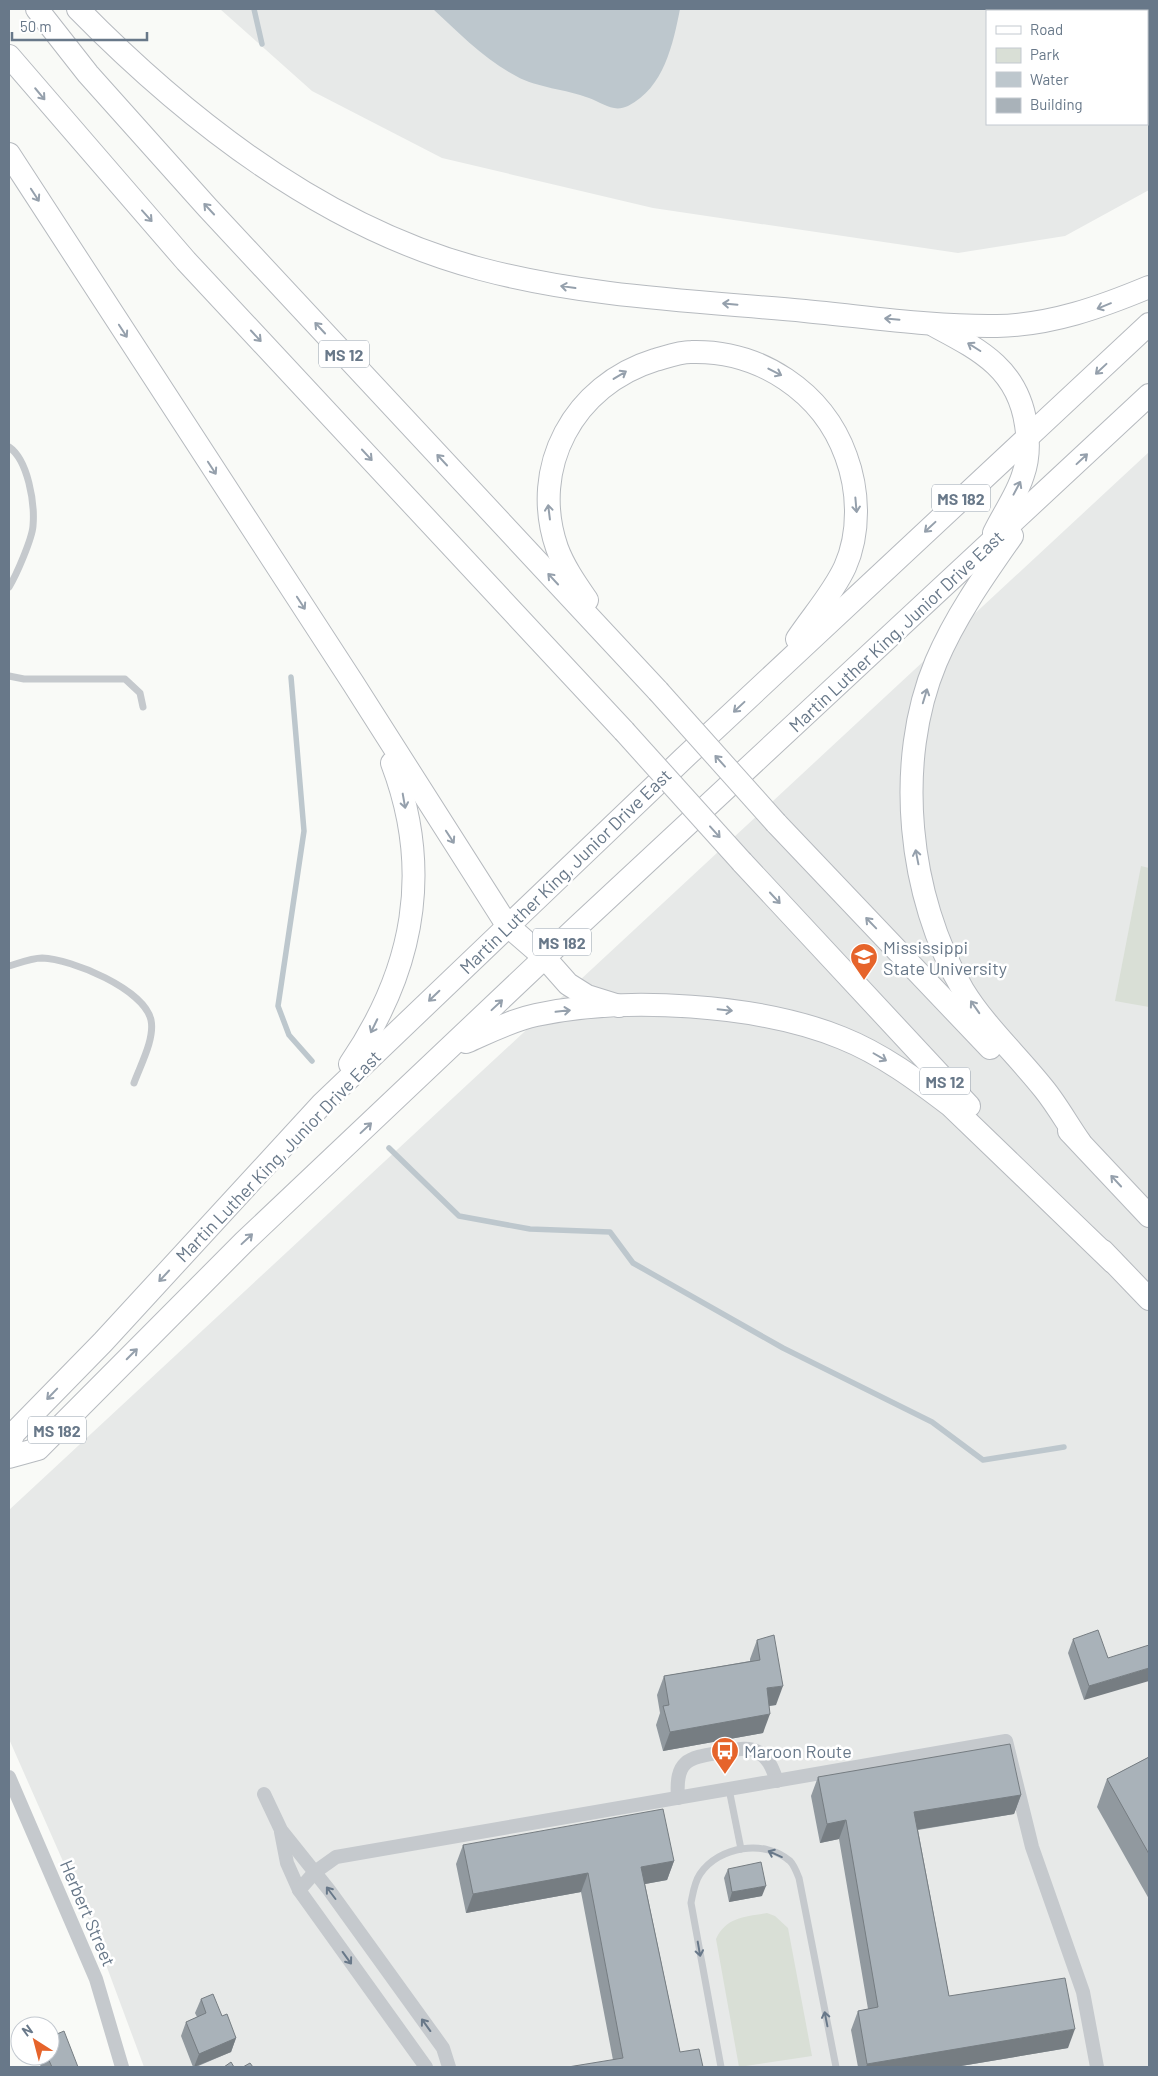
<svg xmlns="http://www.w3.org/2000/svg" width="1158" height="2076" font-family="Barlow,sans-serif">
  <rect width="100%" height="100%" fill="#f9faf7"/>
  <g fill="#e7e9e8" fill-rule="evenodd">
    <path d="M220,9H1149V190L1065,236L958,253L653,208L442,158L312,91ZM987,11H1147V124H987Z"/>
    <path d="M1149,452V2067H144L92,1927L9,1739V1510Z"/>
  </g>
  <g fill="#d9dfd6">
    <path d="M1141,866L1149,868V1007L1115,1001Z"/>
    <path d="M767,1913L775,1916L788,1928L812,2056L739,2067L716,1939C726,1917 745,1917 767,1913Z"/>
  </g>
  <path fill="#bdc7cd" d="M433,9H680C673,44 664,88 628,106C613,113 603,103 589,98C566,89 537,88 516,76C484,59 459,33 433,9Z"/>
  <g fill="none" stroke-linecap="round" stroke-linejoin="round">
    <g stroke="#bdc7cd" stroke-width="5.5">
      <path d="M254,9L262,44"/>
      <path d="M291,677L304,831L278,1006L289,1035L312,1061"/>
      <path d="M389,1148L459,1216L530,1229L610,1232L633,1263L783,1348L932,1422L983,1460L1064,1447"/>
    </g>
    <defs>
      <g id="primary">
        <path d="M37,9L88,74L207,207L658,691"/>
        <path d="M78,9C189,122 325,228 481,269C586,297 697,301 805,311C868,317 934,327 997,326C1051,325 1101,307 1149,287"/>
        <path d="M9,56L186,261L624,731"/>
        <path d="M9,154L353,683L507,925L545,958L568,984L587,996L619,1006"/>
        <path d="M935,326C980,350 1018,369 1026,425C1029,442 1029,458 1023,475C1017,495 1003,514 994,533"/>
        <path d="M1012,536C984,576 955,617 936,662C894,762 908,897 963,990C985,1026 1018,1056 1044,1089C1057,1105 1068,1125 1080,1142"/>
        <path d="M587,600C576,584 564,567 557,548C529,467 574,385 655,360C666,357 679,352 691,352C760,350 823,392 846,456C859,491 860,533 845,567C833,593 813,615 797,639"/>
        <path d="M776,823L990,1048"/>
        <path d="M742,862L969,1106"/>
        <path d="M466,1042C489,1032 512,1020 536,1015C625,996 759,1004 842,1038C882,1054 917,1080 951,1106L1113,1262"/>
        <path d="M350,1064C414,970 433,871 392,763"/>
        <path d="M1069,1131L1149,1216"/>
        <path d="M1103,1251L1149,1299"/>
        <path d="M9,1445L14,1433L103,1342L322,1104L684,758L1149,324"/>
        <path d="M9,1457L38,1449L244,1242L578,926L1149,395"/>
      </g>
    </defs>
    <use href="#primary" stroke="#b6babf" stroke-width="24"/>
    <g stroke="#c5c9cd" stroke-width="7">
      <path d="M9,447C28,460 35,503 33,526C32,539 16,576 9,587"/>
      <path d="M9,676L24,679H125L140,693L143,707"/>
      <path d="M9,966C19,963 32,958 42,958C72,959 144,989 151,1020C155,1039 140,1066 134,1083"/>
      <path d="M729,1789L741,1849"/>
      <path d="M721,2067L691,1903C693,1893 694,1883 700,1874C719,1846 765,1839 790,1861C794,1865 797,1873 799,1878L836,2067"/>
    </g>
    <g stroke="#c5c9cd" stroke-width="14">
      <path d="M9,1777L96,1979L122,2067"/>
      <path d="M264,1794L281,1830L329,1890L443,2048L449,2067"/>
      <path d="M678,1798C675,1758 689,1758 724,1752C735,1750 747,1746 758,1752C769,1758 773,1770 777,1781"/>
      <path d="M281,1832L287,1863L299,1890L426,2067"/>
      <path d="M299,1890L315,1872L336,1857L1006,1741L1032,1847L1083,1992L1097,2067"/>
    </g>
    <use href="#primary" stroke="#fff" stroke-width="22"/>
    <defs>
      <g id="primary-bridge">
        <path d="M658,691L776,823"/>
        <path d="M624,731L742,862"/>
      </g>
    </defs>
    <use href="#primary-bridge" stroke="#b6babf" stroke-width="24" stroke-linecap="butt"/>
    <use href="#primary-bridge" stroke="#fff" stroke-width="22"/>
  </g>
  <g fill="#91999f">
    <path d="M1073,1639L1108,1658L1084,1700L1068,1653Z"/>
    <path d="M757,1640L776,1705L769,1706L763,1733L663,1751L656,1725L660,1713L657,1695L664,1676L750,1661V1659Z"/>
    <path d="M1149,1757V1899L1097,1807L1107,1779Z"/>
    <path d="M818,1777L1021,1795L1014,1814L918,1830L949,1996L1068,2048L955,2067H858L851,2030L858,2011L868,2009L839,1839L820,1843L811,1796Z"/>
    <path d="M463,1845L674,1861L667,1880L645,1884L680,2052L703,2067L613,2060L581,1892L466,1913L456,1864Z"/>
    <path d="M728,1869L762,1896L729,1902L724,1878Z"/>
    <path d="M201,1999L222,2016L236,2038L231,2052L196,2067H193L181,2036L186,2022L197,2017L195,2013Z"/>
    <path d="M36,2056H50L78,2067H41Z"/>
  </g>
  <g fill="#767d82">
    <path d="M1149,1668V1681L1084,1700L1089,1686Z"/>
    <path d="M783,1686L776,1705L760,1707L767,1688Z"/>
    <path d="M770,1714L763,1733L663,1751L670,1732Z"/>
    <path d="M1021,1795L1014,1814L908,1831L914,1812Z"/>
    <path d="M846,1820L839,1839L820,1843L827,1824Z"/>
    <path d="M674,1861L667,1880L634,1886L641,1867Z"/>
    <path d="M588,1873L581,1892L466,1913L473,1894Z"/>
    <path d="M766,1886L762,1896L729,1902L732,1892Z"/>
    <path d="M1075,2029L1068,2048L955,2067H866L867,2064Z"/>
    <path d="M236,2038L231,2052L194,2067L199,2054Z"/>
  </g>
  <g fill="#a9b2b9" stroke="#767d82">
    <path d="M1098,1630L1108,1658L1149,1645V1668L1089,1686L1073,1639Z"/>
    <path d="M774,1635L783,1686L767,1688L770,1714L670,1732L663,1706L669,1705L664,1676L760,1660L757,1640Z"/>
    <path d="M1010,1744L1021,1795L914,1812L949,1996L1065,1978L1075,2029L867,2064L858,2011L878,2007L846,1820L827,1824L818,1777Z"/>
    <path d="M1149,1757V1854L1107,1779Z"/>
    <path d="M663,1809L674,1861L641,1867L680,2052L699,2049L703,2067H568L623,2058L588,1873L473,1894L463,1845Z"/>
    <path d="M761,1862L766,1886L732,1892L728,1869Z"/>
    <path d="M213,1994L222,2016L227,2014L236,2038L199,2054L186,2022L206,2013L201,1999Z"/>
    <path d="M64,2031L78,2067H52L47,2056H50V2037Z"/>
    <path d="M231,2062L234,2067H224Z"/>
    <path d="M250,2063L253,2067H243Z"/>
  </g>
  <defs><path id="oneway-shaft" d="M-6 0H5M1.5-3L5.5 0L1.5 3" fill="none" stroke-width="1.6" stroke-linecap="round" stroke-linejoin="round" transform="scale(1.25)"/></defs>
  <g stroke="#95a0ac">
    <use href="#oneway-shaft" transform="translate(40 94) rotate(50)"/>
    <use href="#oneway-shaft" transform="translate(35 195) rotate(57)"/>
    <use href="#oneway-shaft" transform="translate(209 209) rotate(-133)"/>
    <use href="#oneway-shaft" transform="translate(147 216) rotate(48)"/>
    <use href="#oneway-shaft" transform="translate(568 287) rotate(-172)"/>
    <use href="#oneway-shaft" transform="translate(730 304) rotate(-175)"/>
    <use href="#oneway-shaft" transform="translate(1104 306) rotate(158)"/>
    <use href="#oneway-shaft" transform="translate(892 319) rotate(-175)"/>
    <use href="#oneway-shaft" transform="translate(320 328) rotate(-133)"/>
    <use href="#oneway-shaft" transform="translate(123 331) rotate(57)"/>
    <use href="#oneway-shaft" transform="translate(256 336) rotate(47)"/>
    <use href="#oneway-shaft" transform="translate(974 347) rotate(-148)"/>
    <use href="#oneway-shaft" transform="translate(1101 369) rotate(137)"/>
    <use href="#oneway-shaft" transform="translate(775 372) rotate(27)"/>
    <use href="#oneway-shaft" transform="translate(620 375) rotate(-31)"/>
    <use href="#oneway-shaft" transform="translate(367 455) rotate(47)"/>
    <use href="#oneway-shaft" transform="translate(1082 459) rotate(-43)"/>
    <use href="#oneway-shaft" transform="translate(442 460) rotate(-133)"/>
    <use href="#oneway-shaft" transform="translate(212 468) rotate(57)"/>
    <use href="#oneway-shaft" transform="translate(1017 488) rotate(-62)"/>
    <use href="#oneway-shaft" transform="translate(856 505) rotate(85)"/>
    <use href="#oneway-shaft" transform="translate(549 512) rotate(-97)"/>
    <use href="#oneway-shaft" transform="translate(930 527) rotate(137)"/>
    <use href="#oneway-shaft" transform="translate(553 579) rotate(-133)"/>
    <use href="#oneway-shaft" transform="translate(301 603) rotate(57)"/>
    <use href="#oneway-shaft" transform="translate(925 696) rotate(-73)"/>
    <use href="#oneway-shaft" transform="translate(739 707) rotate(137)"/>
    <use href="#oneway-shaft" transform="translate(720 761) rotate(-132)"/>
    <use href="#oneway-shaft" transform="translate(404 801) rotate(80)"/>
    <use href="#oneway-shaft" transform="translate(715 832) rotate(48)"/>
    <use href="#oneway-shaft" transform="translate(450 837) rotate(57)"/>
    <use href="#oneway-shaft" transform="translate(917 857) rotate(-101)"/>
    <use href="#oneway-shaft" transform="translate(775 898) rotate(47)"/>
    <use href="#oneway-shaft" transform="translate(871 923) rotate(-134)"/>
    <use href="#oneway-shaft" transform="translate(434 996) rotate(136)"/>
    <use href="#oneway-shaft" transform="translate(497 1005) rotate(-43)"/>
    <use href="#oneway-shaft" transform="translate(975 1007) rotate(-125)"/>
    <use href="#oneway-shaft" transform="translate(725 1010) rotate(6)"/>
    <use href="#oneway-shaft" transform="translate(563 1011) rotate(-6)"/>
    <use href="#oneway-shaft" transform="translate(374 1026) rotate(116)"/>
    <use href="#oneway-shaft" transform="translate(880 1057) rotate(30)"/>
    <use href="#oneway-shaft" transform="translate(366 1128) rotate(-43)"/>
    <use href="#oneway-shaft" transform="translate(1116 1181) rotate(-133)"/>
    <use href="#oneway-shaft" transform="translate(247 1239) rotate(-43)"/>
    <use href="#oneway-shaft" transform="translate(164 1276) rotate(133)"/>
    <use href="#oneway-shaft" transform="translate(132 1354) rotate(-45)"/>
    <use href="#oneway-shaft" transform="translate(52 1394) rotate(134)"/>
  </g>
  <g stroke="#687889">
    <use href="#oneway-shaft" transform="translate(775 1854) rotate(-156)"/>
    <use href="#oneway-shaft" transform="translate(331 1893) rotate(-127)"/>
    <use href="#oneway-shaft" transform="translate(699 1949) rotate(80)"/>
    <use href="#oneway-shaft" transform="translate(347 1958) rotate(54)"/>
    <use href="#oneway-shaft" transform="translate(826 2019) rotate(-101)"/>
    <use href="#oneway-shaft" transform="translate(426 2025) rotate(-126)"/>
  </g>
  <defs>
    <symbol id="university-pin" viewBox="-11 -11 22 30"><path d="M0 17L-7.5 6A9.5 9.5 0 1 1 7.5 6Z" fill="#e6642b" stroke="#fff"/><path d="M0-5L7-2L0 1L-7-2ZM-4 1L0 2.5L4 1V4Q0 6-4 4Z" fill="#fff"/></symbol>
    <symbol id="bus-pin" viewBox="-11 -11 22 30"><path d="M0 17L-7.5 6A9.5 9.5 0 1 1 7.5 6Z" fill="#e6642b" stroke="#fff"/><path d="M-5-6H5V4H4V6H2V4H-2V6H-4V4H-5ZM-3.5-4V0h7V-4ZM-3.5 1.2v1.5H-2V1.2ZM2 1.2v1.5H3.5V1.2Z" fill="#fff"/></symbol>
  </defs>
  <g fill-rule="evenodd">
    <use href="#university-pin" x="848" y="941" width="32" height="43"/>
    <use href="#bus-pin" x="709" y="1735" width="32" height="43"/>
  </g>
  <g text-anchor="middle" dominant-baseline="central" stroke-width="5" stroke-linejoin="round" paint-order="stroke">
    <g fill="#fff" stroke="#95a0ac" stroke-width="1">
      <rect x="319" y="340.5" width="50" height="27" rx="4"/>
      <rect x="932" y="484.5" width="58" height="27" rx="4"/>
      <rect x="533" y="928.5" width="58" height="27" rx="4"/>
      <rect x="920" y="1067.5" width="50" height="27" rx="4"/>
      <rect x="28" y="1416.5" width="58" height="27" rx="4"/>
    </g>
    <g font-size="16" font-weight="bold" fill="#687889">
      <text x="344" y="354">MS 12</text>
      <text x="961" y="498">MS 182</text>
      <text x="562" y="942">MS 182</text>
      <text x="945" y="1081">MS 12</text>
      <text x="57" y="1430">MS 182</text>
    </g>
    <g font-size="18" fill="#687889" stroke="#fff">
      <text transform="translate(896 631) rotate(-43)">Martin Luther King, Junior Drive East</text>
      <text transform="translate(565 871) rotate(-44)">Martin Luther King, Junior Drive East</text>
      <text transform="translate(278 1156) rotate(-46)">Martin Luther King, Junior Drive East</text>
      <text transform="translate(88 1913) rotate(67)">Herbert Street</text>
    </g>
    <g font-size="18" fill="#687889" stroke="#fff" text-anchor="start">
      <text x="883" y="947">Mississippi<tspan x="883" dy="21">State University</tspan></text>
      <text x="744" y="1751">Maroon Route</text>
    </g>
  </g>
  <rect width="1158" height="2076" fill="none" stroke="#687889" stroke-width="20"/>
  <rect x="986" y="10" width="162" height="115" fill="#ffffff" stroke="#c3c9d0"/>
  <rect x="996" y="26" width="25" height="8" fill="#ffffff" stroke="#c3c9d0"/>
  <text x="1030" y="35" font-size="15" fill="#687889">Road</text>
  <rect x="996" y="48" width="25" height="15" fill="#d9dfd6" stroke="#c3c9d0"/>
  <text x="1030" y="60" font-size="15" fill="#687889">Park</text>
  <rect x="996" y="72" width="25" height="15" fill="#bdc7cd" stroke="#c3c9d0"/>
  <text x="1030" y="85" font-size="15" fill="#687889">Water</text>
  <rect x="996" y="98" width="25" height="15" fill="#a9b2b9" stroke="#c3c9d0"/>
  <text x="1030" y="110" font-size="15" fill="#687889">Building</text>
  <g transform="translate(35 2041) rotate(324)"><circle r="24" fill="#ffffff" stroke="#c3c9d0"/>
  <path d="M0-4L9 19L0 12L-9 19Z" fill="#e6642b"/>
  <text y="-8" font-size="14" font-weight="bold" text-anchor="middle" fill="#687889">N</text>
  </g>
  <path d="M12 32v8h135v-8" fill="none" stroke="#687889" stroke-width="2.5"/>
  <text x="20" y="32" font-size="15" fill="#687889" stroke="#ffffff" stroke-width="4" paint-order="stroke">50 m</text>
</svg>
